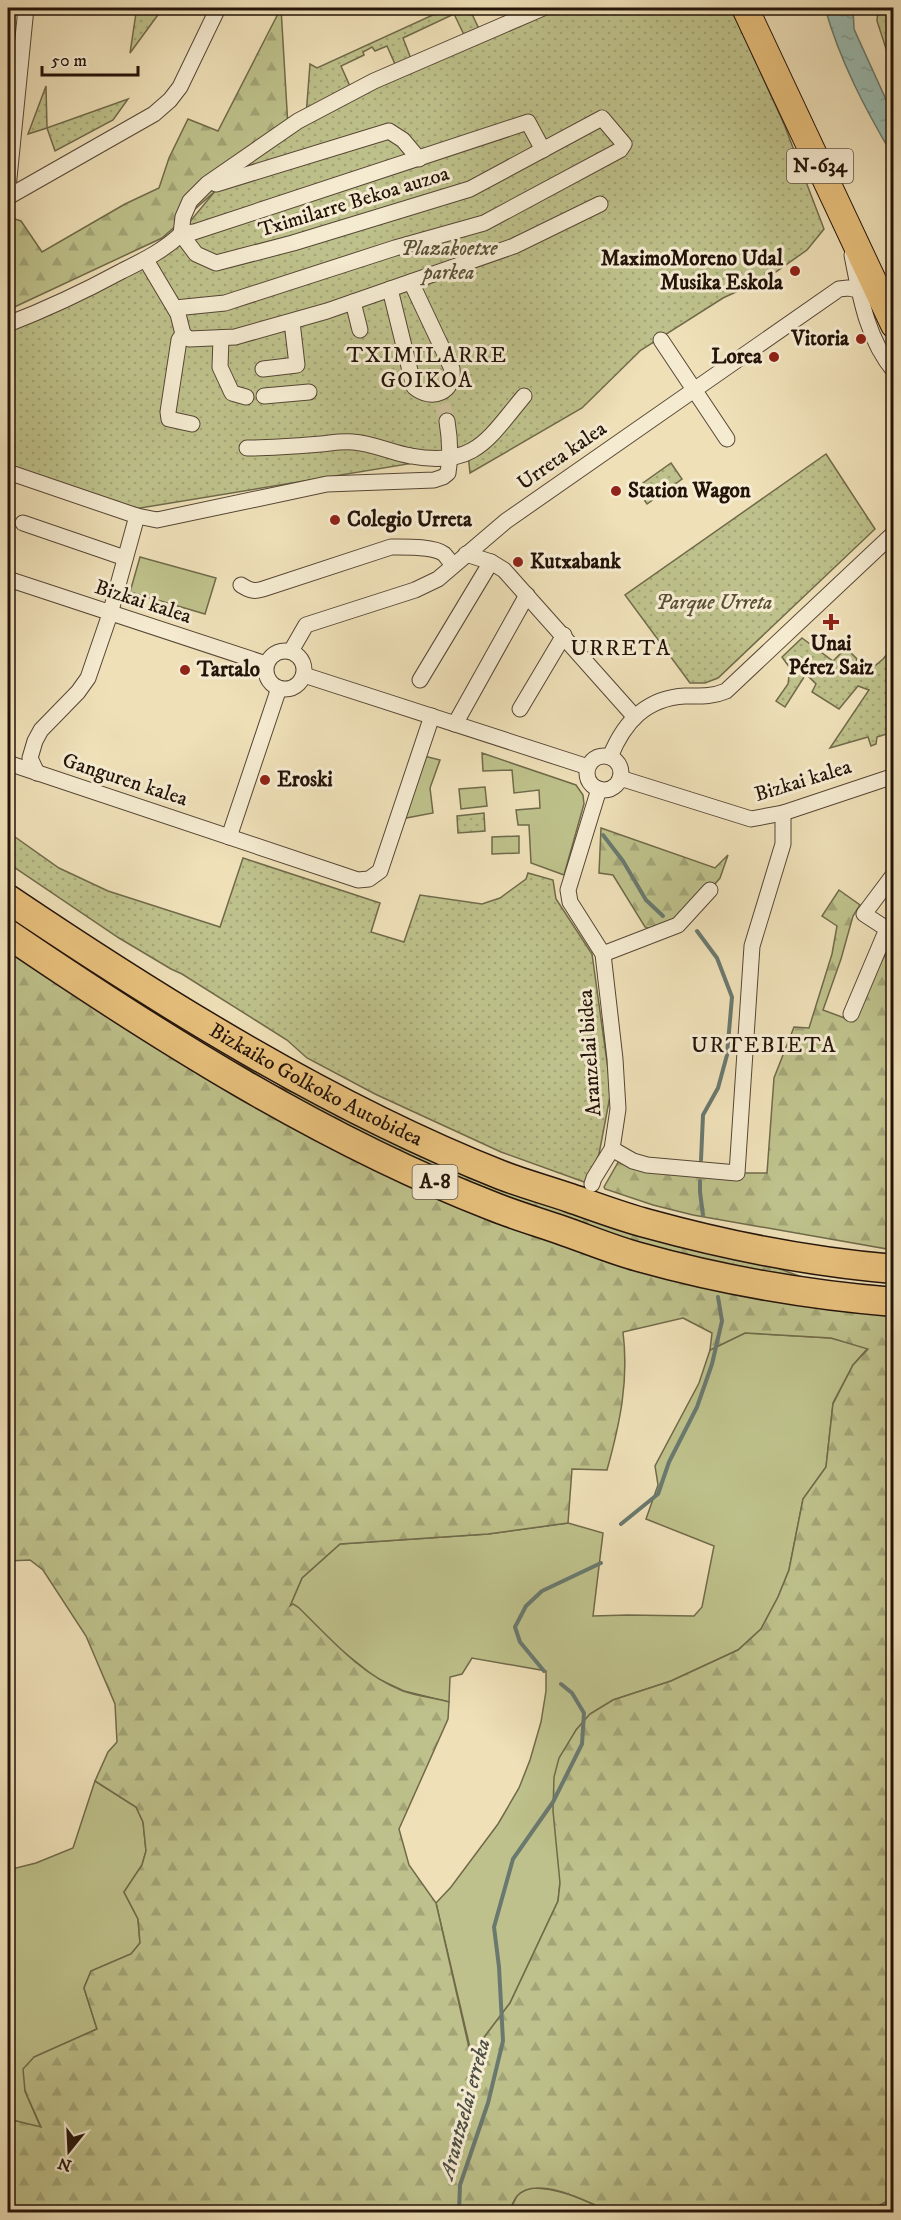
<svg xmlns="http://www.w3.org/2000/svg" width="901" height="2220" font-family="'IM FELL DW Pica',serif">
  <defs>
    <pattern id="forest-firs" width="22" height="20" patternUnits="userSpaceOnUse" patternTransform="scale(1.5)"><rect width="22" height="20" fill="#bec18b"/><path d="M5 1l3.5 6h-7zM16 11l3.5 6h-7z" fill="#a3a577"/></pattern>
    <pattern id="park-dots" width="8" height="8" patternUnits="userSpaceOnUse" patternTransform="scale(1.5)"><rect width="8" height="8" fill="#bec18b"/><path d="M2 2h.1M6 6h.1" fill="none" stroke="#a3a577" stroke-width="1.8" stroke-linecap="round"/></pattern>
    <pattern id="water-ripples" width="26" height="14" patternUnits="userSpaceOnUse" patternTransform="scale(1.5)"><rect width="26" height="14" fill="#9abdb3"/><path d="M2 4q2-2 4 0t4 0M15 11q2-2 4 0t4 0" fill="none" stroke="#84a299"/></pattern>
  </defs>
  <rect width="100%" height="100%" fill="#efe0b8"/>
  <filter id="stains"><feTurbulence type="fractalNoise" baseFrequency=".00333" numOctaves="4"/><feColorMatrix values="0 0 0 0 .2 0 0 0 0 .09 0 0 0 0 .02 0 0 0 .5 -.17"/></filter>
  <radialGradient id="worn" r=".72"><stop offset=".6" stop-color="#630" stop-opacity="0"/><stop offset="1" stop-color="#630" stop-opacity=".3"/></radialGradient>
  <g fill="#bec18b" stroke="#706a4a" stroke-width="1.5">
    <path d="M140,557L216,578L205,614L130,592Z"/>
    <path d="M482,753L576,785L583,795L584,804L564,875L531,863L529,825H518L516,810L540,808L539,790L514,793L512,770L483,771Z"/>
    <path d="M424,756L440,760L430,788L433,813L406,818V807Z"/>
    <path d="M485,787L487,806L461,809L459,789Z"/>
    <path d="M519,836V853L492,854V837Z"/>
    <path d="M745,1333L831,1338L868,1348L853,1365L833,1403L826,1467L803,1499L789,1570L778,1597L761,1629L738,1650L671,1681L613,1700L590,1714L576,1730L558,1901L510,2003L476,2048L471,2052L436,1903L451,1887L498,1824L519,1788L530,1760L541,1722L546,1691V1671L472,1658L462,1674L450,1677L449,1702L404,1691L376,1678L289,1608L302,1578L340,1544L488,1534L568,1523L603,1533L593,1616L628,1615L694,1616L702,1607L714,1546L646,1519L658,1485L655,1466L699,1383L710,1350Z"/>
    <path d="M95,1781L136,1807L143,1822L146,1851L142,1865L124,1892L138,1919L140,1943L131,1954L91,1971L84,1988L97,2029L34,2057L25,2091L41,2128L8,2119V1870L36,1863L73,1848Z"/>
    <path d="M529,2188C559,2187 584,2200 610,2212H509L518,2194Z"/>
    <path d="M893,2198V2212H867Z"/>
  </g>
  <g fill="url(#forest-firs)" stroke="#706a4a" stroke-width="1.5" fill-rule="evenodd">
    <path d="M281,8L288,127L162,238L8,310V221L12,218L21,221L42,252L125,204L159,188L169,158L188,119L218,131Z"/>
    <path d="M601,828L715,868L728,855L720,878L684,920L660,933L645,927L613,875L599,873Z"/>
    <path d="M839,890L860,905L853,916L841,959L823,1010L850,1020L893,940V1250L693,1215L653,1205L605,1189L604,1187L620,1159L739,1173H767L774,1078L794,1027L809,1028L832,954L837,926L822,916Z"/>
    <path d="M8,911L273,1085L824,1285L893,1314V2198L867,2212H610C591,2203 536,2174 517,2196C514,2200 511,2207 509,2212H8V2119L41,2127L25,2091L23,2069L34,2057L97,2029L84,1988L91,1971L131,1954L140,1943L138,1919L124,1892L142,1865L146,1851L143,1822L136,1807L95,1781L108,1752L117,1742L115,1704L86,1636L43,1570L30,1560L8,1561ZM683,1318L712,1333L710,1350L745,1333L831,1338L868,1349L853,1365L833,1404L826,1467L803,1499L789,1570L778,1597L761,1629L738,1650L671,1681L613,1700L590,1714L576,1730L559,1758L554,1777L553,1811L560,1883L558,1901L510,2003L476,2048L470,2052L436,1903L409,1865L399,1829L448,1719L449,1702C434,1698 417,1696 403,1691C360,1674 330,1638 298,1607L293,1604L290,1606L302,1578L340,1544L488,1534L568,1523L572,1469L607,1470C620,1423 629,1381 623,1332Z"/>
  </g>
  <g fill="url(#park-dots)" stroke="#706a4a" stroke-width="1.5" fill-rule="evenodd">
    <path d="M150,8H163L130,53L136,13Z"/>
    <path d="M448,8H469L482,35L525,15L522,8H731L784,124L824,229L807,250L770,276L723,298L641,350L582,408L470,473L468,454L122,511L8,465V325L174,241L240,161L306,116L310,64L317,68ZM454,14L467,41L413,64L403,38ZM387,46L398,71L350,93L349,84L341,66L364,55L363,52L372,47L375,51Z"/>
    <path d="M878,8H893V70L877,21Z"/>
    <path d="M46,86L47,128L128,99L113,120L55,151L47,128L28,134Z"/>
    <path d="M826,454L875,529L718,678L705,683H690L625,595Z"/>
    <path d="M671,463L682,479L647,504L636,488Z"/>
    <path d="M802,638L833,661L846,648L857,659L854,665L864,675L883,659L893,647V732L877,737L876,744L871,746L868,737L830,748L869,690L858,686L839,709L812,692L816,684L806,674L785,707L776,701L788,684L790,668L782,657Z"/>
    <path d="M484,813L485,831L458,833L457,816Z"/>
    <path d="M8,832L59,868L108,891L220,927L243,858L380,903L371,932L404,942L420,895L482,904L500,898L526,879L528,873L553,880L556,899L592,954L611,1091L599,1154L587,1183L501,1152L375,1094L307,1058L287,1040L182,974L171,969L119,938L8,863Z"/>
  </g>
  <path fill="url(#water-ripples)" stroke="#6a796f" stroke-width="1.5" d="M825,8H853L854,29L893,115V156C865,109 840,61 825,8Z"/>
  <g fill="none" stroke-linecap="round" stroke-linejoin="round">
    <g stroke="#6a796f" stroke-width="4">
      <path d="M603,835L623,861L646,900L663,916"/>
      <path d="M697,931L717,958L732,997L727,1055L718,1088L703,1115L701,1160"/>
      <path d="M700,1181V1192L703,1215"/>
      <path d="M621,1524L658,1494L669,1462L697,1407L712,1364L722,1321L718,1297"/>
      <path d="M544,1671L520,1642L515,1627L526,1606L542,1591L601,1563"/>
      <path d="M459,2212L460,2185L488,2103L503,2041L499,1967L494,1927L513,1859L553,1802L582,1744L584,1713L572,1693L561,1684"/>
    </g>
    <path stroke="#d0c19e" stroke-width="15" stroke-dasharray="15 8" stroke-linecap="butt" d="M442,404L447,421"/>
    <defs>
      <g id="minor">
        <path d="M216,184L389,131L403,140L419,159"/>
        <path d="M8,188L26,8"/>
        <path d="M8,197L154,114L170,100L180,87L218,8"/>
        <path d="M181,234L194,232L528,122L543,150"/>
        <path d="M852,255C860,296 867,339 894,371"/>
        <path d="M146,260L178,314L183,334"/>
        <path d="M390,289L414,387C432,402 455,392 452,369L411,282"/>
        <path d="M353,302L360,330"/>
        <path d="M175,308L225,303L395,248L484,223L620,150L624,144L602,118L470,189L293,243L216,263L196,254L181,234L183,217L190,201L207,184L298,121L374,81L543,8"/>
        <path d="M8,324C47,309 85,291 122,271C144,260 163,251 181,234"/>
        <path d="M183,334L189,339L235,337L327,311L514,246L600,204"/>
        <path d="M183,334L179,340L168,412L169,419L192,424"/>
        <path d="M221,338L220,367L232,393L246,397"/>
        <path d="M661,340L727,439"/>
        <path d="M263,369L297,365L292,322"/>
        <path d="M264,396L309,392"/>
        <path d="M247,448C272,448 296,446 321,444C331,443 342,441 353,442C372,443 392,453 411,456C475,468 488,439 524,396"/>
        <path d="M8,472L137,516L157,520L327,484L434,480L443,477L448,473C451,455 450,439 447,421"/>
        <path d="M23,523L125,558"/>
        <path d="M466,554L491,562L504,570L634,716"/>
        <path d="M8,579L266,664"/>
        <path d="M241,585C249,590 254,592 263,589L391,547C404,547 434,546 444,554C447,557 450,562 453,565"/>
        <circle cx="285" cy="670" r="19"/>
        <path d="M291,651L306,625L415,590L438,579L506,521L839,289L848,288L859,290"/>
        <path d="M304,675L588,767"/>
        <path d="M420,680L491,562"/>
        <path d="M520,709L564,635"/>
        <path d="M455,724L527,595"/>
        <circle cx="604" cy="773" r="17"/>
        <path d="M610,757C624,722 646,698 685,696C700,696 712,697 726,691L894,533"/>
        <path d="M8,763L358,880L369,879L380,871L432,716"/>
        <path d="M37,773L30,758L35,741L41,730L78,692L88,678L110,614L137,516"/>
        <path d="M620,778L751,819L783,813L894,776"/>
        <path d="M229,837L279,688"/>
        <path d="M603,954L678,925L710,890"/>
        <path d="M851,1014L887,929L864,914L894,874"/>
        <path d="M612,1149L633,1161L647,1165L737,1173L752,946L783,844V813"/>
        <path d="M592,1184L594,1178L612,1149L618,1109L615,1059L603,954L570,902L568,890L599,789"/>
      </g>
      <path id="trunk" d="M745,8L894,325"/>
      <g id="motorway">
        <path id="s1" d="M8,899C161,1002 329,1107 501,1175C524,1184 547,1190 570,1198C596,1207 622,1217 649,1224C729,1246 811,1262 894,1269"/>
        <path d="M8,934C158,1036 322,1140 492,1206C514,1215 538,1222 561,1230C587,1239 613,1250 639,1257C721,1280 808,1295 894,1302"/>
      </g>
    </defs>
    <use href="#minor" stroke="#564635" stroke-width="17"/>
    <use href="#trunk" stroke="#231309" stroke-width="28"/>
    <use href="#motorway" stroke="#231309" stroke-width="31"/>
    <use href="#minor" stroke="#f5ebd1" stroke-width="15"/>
    <use href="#trunk" stroke="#e8c07c" stroke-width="26"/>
    <use href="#motorway" stroke="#e8c07c" stroke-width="28"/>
  </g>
  <g fill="#8f2418" stroke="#f5ebd1" stroke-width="2">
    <circle cx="795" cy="271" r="6"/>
    <circle cx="861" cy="339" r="6"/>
    <circle cx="774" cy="357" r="6"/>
    <circle cx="616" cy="491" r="6"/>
    <circle cx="335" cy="520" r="6"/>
    <circle cx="518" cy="562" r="6"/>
    <path d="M828 613h6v6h6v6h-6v6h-6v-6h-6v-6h6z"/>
    <circle cx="185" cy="670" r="6"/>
    <circle cx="265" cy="780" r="6"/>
  </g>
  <g text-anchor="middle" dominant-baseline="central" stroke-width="6" stroke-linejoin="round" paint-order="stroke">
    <g fill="#f5ebd1" stroke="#625445" stroke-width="1.5">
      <rect x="787" y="149" width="66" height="34" rx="4.5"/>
      <rect x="412.5" y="1165" width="45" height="34" rx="4.5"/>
    </g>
    <g font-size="20" font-weight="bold" fill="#231309">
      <text x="820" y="166">N-634</text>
      <text x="435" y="1182">A-8</text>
    </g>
    <g font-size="21" fill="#231309" stroke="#f5ebd1">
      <text transform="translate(354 202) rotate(-17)">Tximilarre Bekoa auzoa</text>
      <text transform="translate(562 456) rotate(-35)">Urreta kalea</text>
      <text transform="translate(143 602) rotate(18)">Bizkai kalea</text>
      <text transform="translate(125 780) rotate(18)">Ganguren kalea</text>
      <text transform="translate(803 781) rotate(-17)">Bizkai kalea</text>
      <text transform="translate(590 1053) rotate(-94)">Aranzelai bidea</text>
      <text stroke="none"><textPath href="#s1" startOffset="360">Bizkaiko Golkoko Autobidea</textPath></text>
    </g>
    <g font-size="21" font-style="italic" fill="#595036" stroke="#f5ebd1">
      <text x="449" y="249">Plazakoetxe<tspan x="449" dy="24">parkea</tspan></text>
      <text x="714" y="603">Parque Urreta</text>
    </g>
    <g font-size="21" font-weight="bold" fill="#231309" stroke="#f5ebd1" text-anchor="start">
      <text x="783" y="259" text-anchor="end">MaximoMoreno Udal<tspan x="783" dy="24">Musika Eskola</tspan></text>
      <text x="849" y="339" text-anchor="end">Vitoria</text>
      <text x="762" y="357" text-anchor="end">Lorea</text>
      <text x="628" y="491">Station Wagon</text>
      <text x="347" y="520">Colegio Urreta</text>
      <text x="530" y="562">Kutxabank</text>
      <text x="831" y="644" text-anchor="middle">Unai<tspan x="831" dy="24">Pérez Saiz</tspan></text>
      <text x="197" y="670">Tartalo</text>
      <text x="277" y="780">Eroski</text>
    </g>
    <g font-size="22" letter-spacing="1.5" fill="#231309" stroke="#f5ebd1">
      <text x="427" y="355">TXIMILARRE<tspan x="427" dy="25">GOIKOA</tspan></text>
      <text x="621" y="648">URRETA</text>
      <text x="764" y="1045">URTEBIETA</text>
    </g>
    <g font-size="22" font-style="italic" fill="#4d4e44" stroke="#f5ebd1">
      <text transform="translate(465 2109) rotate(-75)">Arantzelai erreka</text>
    </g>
  </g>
  <rect width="901" height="2220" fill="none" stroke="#efe0b8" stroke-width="30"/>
  <rect x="9" y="9" width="883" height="2202" fill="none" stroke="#231309" stroke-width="3"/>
  <rect x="15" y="15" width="871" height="2190" fill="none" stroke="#231309" stroke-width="1.5"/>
  <g transform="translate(69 2151) rotate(198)" stroke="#f5ebd1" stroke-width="4.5" paint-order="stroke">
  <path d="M0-4.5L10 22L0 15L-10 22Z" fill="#231309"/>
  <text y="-9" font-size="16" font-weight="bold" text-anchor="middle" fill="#231309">N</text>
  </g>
  <path d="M42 66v9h96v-9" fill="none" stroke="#231309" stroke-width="3"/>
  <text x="51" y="66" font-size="18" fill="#231309" stroke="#f5ebd1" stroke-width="4.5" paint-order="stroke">50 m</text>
  <rect width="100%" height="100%" filter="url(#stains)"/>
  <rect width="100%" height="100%" fill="url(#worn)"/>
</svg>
